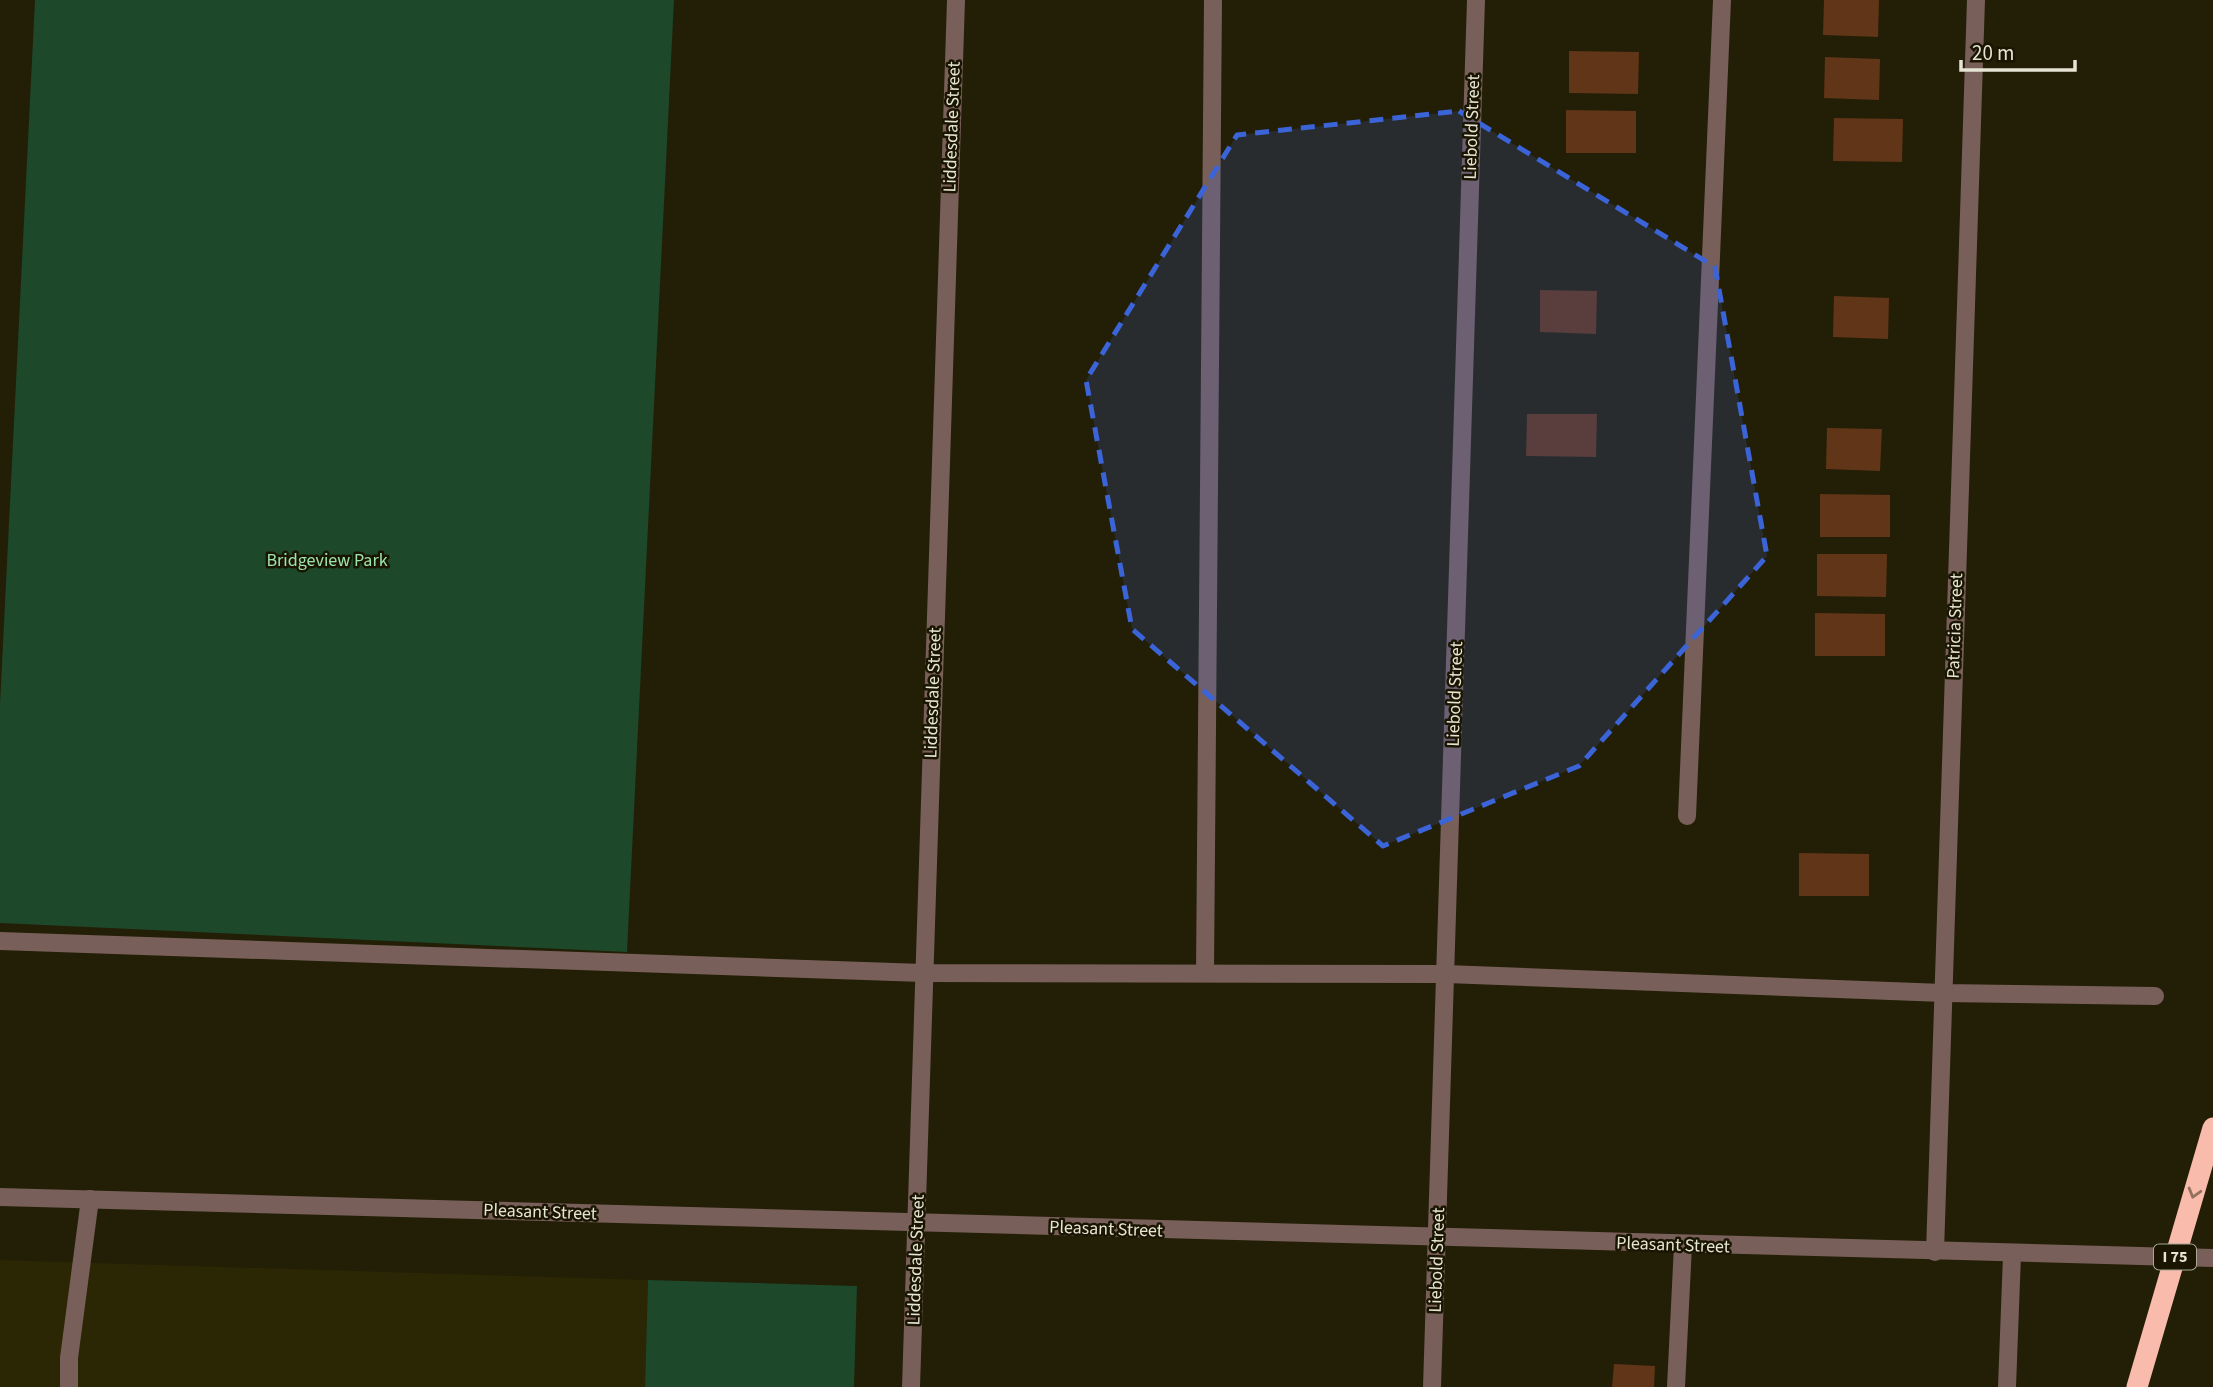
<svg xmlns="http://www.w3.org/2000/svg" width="2213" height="1387" font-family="'Source Sans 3',sans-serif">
  <rect width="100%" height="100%" fill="#231e06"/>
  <path fill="#2b2604" d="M0,1260L648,1280L645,1387H0Z"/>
  <g fill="#1d4829">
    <path d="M35,0H674L627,952L0,923V704Z"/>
    <path d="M648,1280L857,1286L854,1387H645Z"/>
  </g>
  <g fill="#613517">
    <path d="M1824,0H1879L1878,37L1823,35Z"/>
    <path d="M1569,51L1639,52L1638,94L1569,93Z"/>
    <path d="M1825,57L1880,59L1879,100L1824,98Z"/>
    <path d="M1566,110L1636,111V153H1566Z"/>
    <path d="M1834,118L1903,119L1902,162L1833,161Z"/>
    <path d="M1540,290L1597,291L1596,334L1540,332Z"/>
    <path d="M1834,296L1889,298L1888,339L1833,337Z"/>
    <path d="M1527,414H1597L1596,457L1526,456Z"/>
    <path d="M1827,428L1882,429L1880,471L1826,469Z"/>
    <path d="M1820,494L1890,495V537H1820Z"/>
    <path d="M1817,554H1887L1886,597L1817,596Z"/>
    <path d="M1815,613L1885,614V656H1815Z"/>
    <path d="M1799,853L1869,854V896H1799Z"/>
    <path d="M1614,1364L1655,1366L1654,1387H1612Z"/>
  </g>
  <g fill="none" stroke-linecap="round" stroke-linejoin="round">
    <g stroke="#785f59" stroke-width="18">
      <path d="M1687,816L1722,0"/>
      <path d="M0,941L923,973L1446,974L1943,993L2155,996"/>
      <path d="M1205,973L1213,0"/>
      <path d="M69,1387V1358L90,1199"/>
      <path d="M1676,1387L1683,1245"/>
    </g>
    <g stroke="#785f59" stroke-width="18">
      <path d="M0,1197L2213,1258"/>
      <path d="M1935,1252L1976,0"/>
      <path d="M911,1387L956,0"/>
      <path d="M1432,1387L1476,0"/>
      <path d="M2007,1387L2012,1255"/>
    </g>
    <path stroke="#f9bbab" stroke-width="21" d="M2137,1387L2213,1128"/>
  </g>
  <defs><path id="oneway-chevron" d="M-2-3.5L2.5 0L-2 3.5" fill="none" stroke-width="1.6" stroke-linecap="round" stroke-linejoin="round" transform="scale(1.75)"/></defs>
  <use stroke="#94705e" href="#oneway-chevron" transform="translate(2194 1193) rotate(106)"/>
  <path fill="#3b64d8" fill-opacity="0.2" stroke="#3b64d8" stroke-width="5" stroke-dasharray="14 9" stroke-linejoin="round" d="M1459,111L1715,267L1767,556L1579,766L1383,846L1132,629L1086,380L1237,135Z"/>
  <g text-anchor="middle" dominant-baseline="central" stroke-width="5" stroke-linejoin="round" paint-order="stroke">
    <rect fill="#191500" stroke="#a8a695" stroke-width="2" x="2154" y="1244.5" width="42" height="25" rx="5"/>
    <g font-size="16" font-weight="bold" fill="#e6e4d5">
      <text x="2175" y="1257">I 75</text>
    </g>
    <g font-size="18" fill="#e6e4d5" stroke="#191500">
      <text transform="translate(952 127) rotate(-88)">Liddesdale Street</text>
      <text transform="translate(1472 127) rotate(-88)">Liebold Street</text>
      <text transform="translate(1955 626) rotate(-88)">Patricia Street</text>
      <text transform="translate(933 693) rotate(-88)">Liddesdale Street</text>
      <text transform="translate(1455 694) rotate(-88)">Liebold Street</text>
      <text transform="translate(540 1212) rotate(2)">Pleasant Street</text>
      <text transform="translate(1106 1229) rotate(2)">Pleasant Street</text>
      <text transform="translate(1673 1245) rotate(2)">Pleasant Street</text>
      <text transform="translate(916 1260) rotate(-88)">Liddesdale Street</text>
      <text transform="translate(1437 1260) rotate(-88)">Liebold Street</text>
    </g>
    <g font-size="18" fill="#9ce4ad" stroke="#191500">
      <text x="327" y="560">Bridgeview Park</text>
    </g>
  </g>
  <path d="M1961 60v10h114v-10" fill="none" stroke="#e6e4d5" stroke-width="3.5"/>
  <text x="1972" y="60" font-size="21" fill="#e6e4d5" stroke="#191500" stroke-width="5" paint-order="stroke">20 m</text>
</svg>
